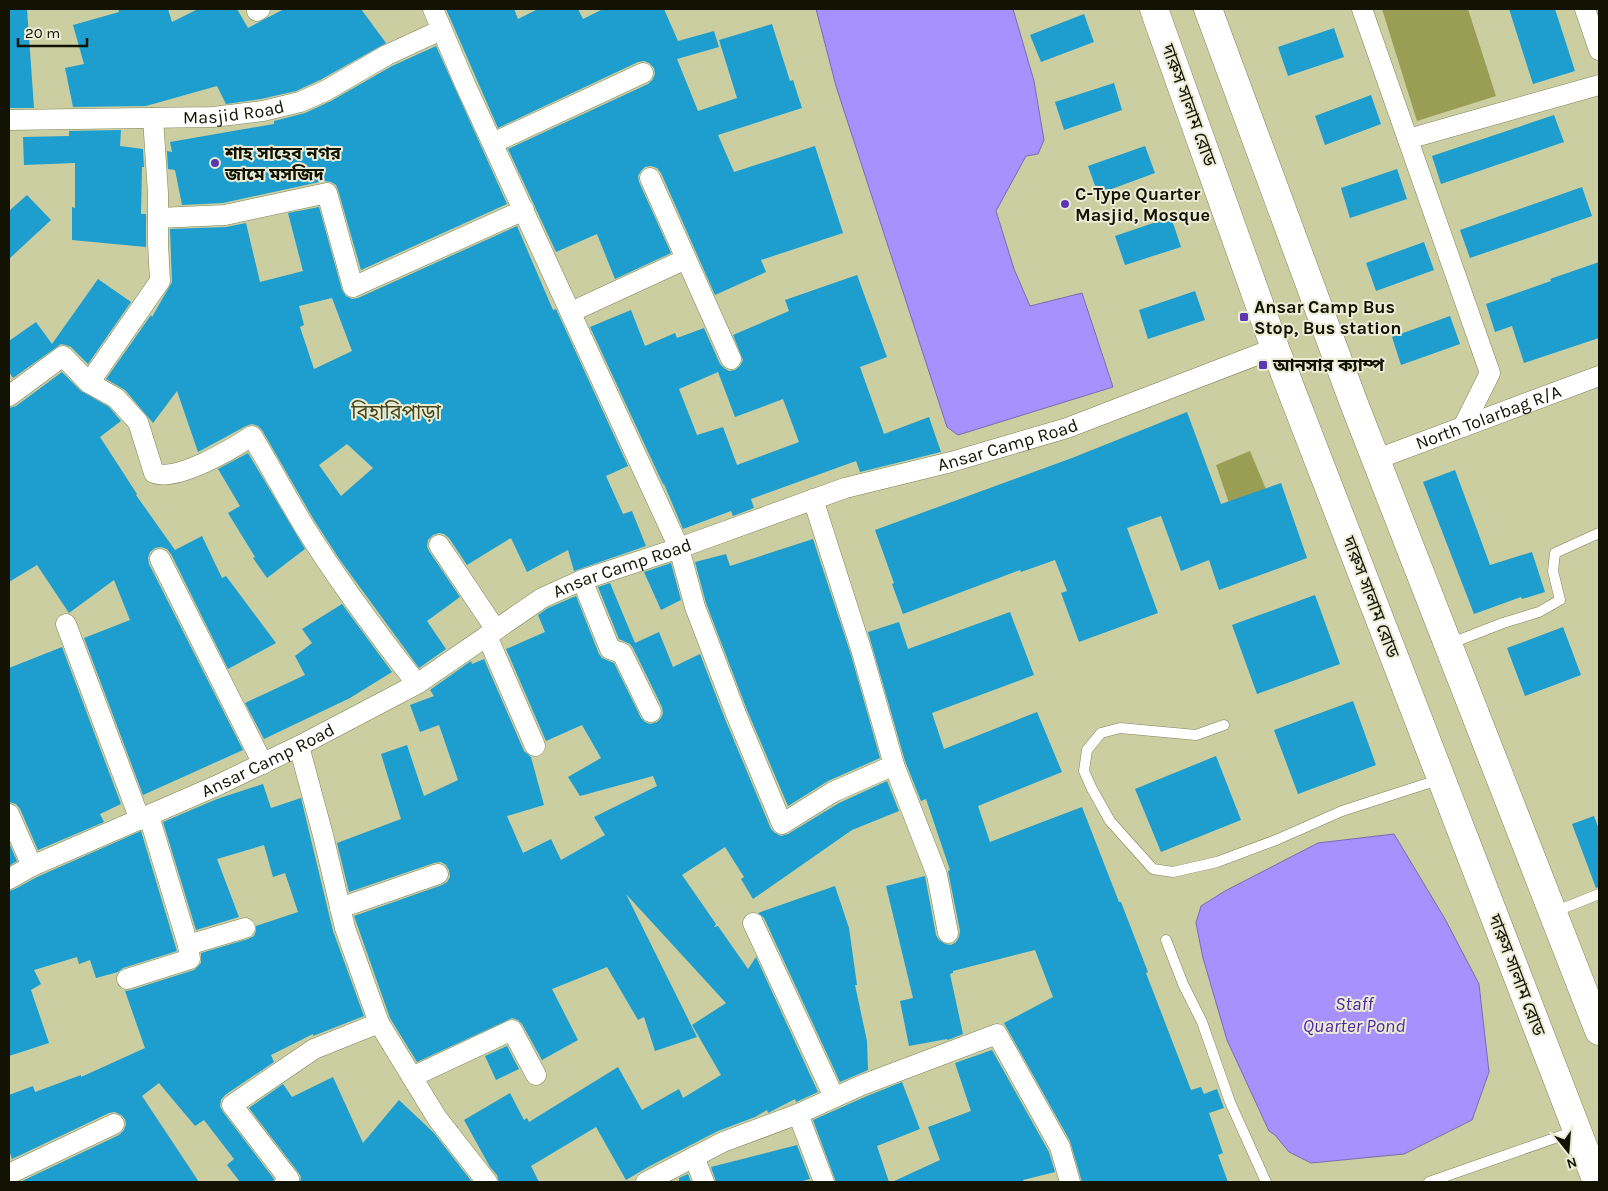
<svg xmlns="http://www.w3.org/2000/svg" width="1608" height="1191" font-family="Karla,'Noto Sans Bengali',sans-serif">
  <rect width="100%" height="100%" fill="#cacea0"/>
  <g fill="#9a9e55">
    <path d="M1382,9H1468L1496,96L1417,121Z"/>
    <path d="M1250,451L1268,494L1231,509L1216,465Z"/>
  </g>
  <g fill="#a791ff" stroke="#7a6bb3">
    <path d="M816,9H1013L1034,81L1044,140L1038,154L1026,156L996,211L1014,269L1030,306L1082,293L1113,387L958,435L947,427L836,86Z"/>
    <path d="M1394,834L1445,919L1479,984L1489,1072L1472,1120L1404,1154L1311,1163L1289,1152L1275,1135L1269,1131L1227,1040L1203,958L1196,923L1201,906L1225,891L1318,843Z"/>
  </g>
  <g fill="#1e9dcf" fill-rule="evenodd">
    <path d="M9,9H27L34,108H9Z"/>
    <path d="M118,9H168L172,22L198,9H237L248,28L284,9H361L386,43L320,80L296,91L261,99L226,104L217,86L146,106L73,107L65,68L84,64L73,25L119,12Z"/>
    <path d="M446,9H514L518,19L538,9H578L583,19L603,9H664L678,41L714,31L719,47L677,59L698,111L737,98L719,40L772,24L790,81L793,80L802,108L718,135L734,172L815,146L843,233L761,260L766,272L715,295L661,173L657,168L651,166L645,167L641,171L638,176L639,182L671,253L615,279L597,234L556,252L508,149L648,84L653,79L655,74L654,68L649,63L644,61L638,62L498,128Z"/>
    <path d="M1509,9H1555L1575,71L1533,84Z"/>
    <path d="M1084,14L1094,42L1041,62L1030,35Z"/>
    <path d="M1334,28L1344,57L1288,76L1278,47Z"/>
    <path d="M436,46L507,204L361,270L338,190L336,185L331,182L324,181L223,203L182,205L175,170L168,169L167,151L172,152L170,142L274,124V121L305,113L331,101L392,66Z"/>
    <path d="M1114,83L1122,110L1064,130L1055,102Z"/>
    <path d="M1371,95L1381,124L1325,145L1315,116Z"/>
    <path d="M1554,115L1564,142L1441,184L1432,156Z"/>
    <path d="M121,130L120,146L143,149L144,167H142L141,214H146V247L72,240V207L75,208V163L24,165L23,137L69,136V131Z"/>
    <path d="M1145,146L1155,173L1098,194L1088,166Z"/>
    <path d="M1397,169L1407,199L1350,218L1341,188Z"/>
    <path d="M1582,187L1592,216L1470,258L1460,230Z"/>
    <path d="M27,195L51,220L9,259V211Z"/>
    <path d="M319,207L342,290L346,296L352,299L358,298L517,226L553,310L556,309L628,466L606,476L623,514L632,511L646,546L574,571L568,550L527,572L511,538L467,565L449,538L444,534L439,533L433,535L428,540L427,546L429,551L460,597L427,621L446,649L419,668L340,560L314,520L262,430L258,426L252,424L246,426L198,452L177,391L153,423L125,390L106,379L151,315L152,317L172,282L170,229L226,227L246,223L260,282L303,271L288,213ZM332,298L352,351L314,369L300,327L304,325L299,306ZM347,444L373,468L341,496L319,465Z"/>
    <path d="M1171,217L1181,247L1125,265L1115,236Z"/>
    <path d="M1424,242L1434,270L1376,291L1366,263Z"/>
    <path d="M1599,262V338L1524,363L1512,326L1495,332L1486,304L1551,281L1550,279Z"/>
    <path d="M857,275L887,357L860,367L884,434L929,417L941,452L860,472L856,461L751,499L754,508L733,516L731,511L683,529L664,484H663L590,327L631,310L645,346L675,333L677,338L704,328L720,364L724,368L729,371L735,370L740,366L743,360L733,335L789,311L785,300ZM718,372L735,417L783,399L799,442L737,465L723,427L697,435L679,389Z"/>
    <path d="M98,279L131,302L88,364L71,347L66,345L61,344L13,378L9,372V341L36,322L52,344Z"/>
    <path d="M1195,291L1205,320L1148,339L1139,310Z"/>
    <path d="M1450,316L1460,344L1401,365L1392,337Z"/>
    <path d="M62,372L81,391L109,407L121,421L100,437L137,494L136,495L175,550L202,536L222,578L226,576L276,643L228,669L171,554L167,549L161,547L155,548L150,552L148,558L149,564L243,750L143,795L84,638L130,620L114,580L69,613L37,565L9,582V408L16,406Z"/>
    <path d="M1187,412L1221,504L1281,483L1307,558L1219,590L1209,560L1181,571L1161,516L1127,528L1158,613L1079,642L1061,593L1067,591L1055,560L1021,572L1020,570L903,614L892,584L894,583L875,530L1072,458Z"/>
    <path d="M248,453L305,549L267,578L253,558L255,557L228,513L240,506L218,469Z"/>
    <path d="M1455,470L1490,565L1532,552L1545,592L1522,599L1521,597L1474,614L1423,482Z"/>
    <path d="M813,539L851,655L880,758L828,781L788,806L747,710L706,603L695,562L726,554L730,566Z"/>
    <path d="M671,563L681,600L661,610L644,572Z"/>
    <path d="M610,583L635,643L659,632L673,667L700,654L725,719L771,829L775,833L781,836L788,834L839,803L887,781L899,811L852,830L753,899L741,879L744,877L725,847L682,875L716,924L714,927L718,926L748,969L756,957L818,1092L796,1102L795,1099L768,1113L767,1110L755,1117L718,1131L648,1167L626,1180L596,1127L531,1166L539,1182H499L497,1175L490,1167L464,1120L510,1093L524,1120L527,1118L529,1122L618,1067L642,1110L679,1089L683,1098L721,1075L692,1025L726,1003L626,894L697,1037L655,1051L644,1017L638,1020L607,967L552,989L578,1040L542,1060L522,1024L518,1020L512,1018L417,1062L390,1018L354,916L442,885L447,882L450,877L449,870L446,865L441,862L434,863L349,892L337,843L401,819L381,754L407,745L424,796L458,780L439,725L420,732L410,705L434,696L430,690L471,661L472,664L484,659L524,751L531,757L544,805L507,816L523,853L551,839L561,860L605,835L594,817L657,786L653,776L580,796L568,777L601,758L582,725L546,741L506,649L545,632L538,615L548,608L576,596L599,654L602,658L614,663L641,718L645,722L650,724L657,722L661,718L663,713L662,707L633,648L630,644L619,639L598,587Z"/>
    <path d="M1315,595L1340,664L1257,694L1232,625Z"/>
    <path d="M342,604L392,672L350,698L264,739L245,703L305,675L295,656L312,643L302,629Z"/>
    <path d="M1010,612L1034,675L932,713L944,749L1037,712L1062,772L978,806L990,842L1082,807L1119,902H1121L1148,972L1146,973L1191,1090L1201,1087L1204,1094L1217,1089L1224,1108L1209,1113L1223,1153L1218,1155L1228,1182H1082L1070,1141L1004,1023L1053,997L1035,950L953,971V973L950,974L963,1034L948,1040L947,1039L909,1046L900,1001L913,998L886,886L925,876L936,935L939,940L945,944L951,945L956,942L959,937L960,931L948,871L950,870L926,799L921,801L905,761L868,632L899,622L908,649Z"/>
    <path d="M1563,627L1581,675L1525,696L1507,648Z"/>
    <path d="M62,647L121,804L100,814L104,822L38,850L20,809L16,804L9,802V668Z"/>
    <path d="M1353,701L1376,765L1298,794L1274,730Z"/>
    <path d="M1216,756L1241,820L1161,852L1135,789Z"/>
    <path d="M263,784L271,808L301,798L333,931L364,1016L313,1036V1034L271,1055L274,1062L225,1095L221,1100L220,1106L223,1112L274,1179L273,1182H240L227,1165L234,1159L204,1120L195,1126L159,1083L142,1096L199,1182H20L119,1135L124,1130L126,1124L125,1119L121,1115L115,1112L109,1113L12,1159L9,1150V1095L33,1086L35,1092L81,1075V1077L145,1048L125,991L131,990L194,970L201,963V953L248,939L254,936L256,931V926L298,912L285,873L273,877L264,845L217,859L239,917L196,930L163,822L217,799Z"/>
    <path d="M1594,816L1599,829V887L1596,888L1572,824Z"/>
    <path d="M141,831L177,951L123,968L118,972L96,978L90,960L79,964L77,957L34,970L41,984L31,990L49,1043L9,1056V891L15,889L37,877Z"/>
    <path d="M9,843L17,861L9,866Z"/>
    <path d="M835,886L849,928L857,985H855L867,1041L868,1070L840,1082L764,918L758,913Z"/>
    <path d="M507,1046L519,1069L496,1080L485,1056Z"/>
    <path d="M992,1050L1049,1152L1055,1172L1023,1180L1024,1182H892L940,1160L928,1127L971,1111L955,1063Z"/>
    <path d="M333,1077L363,1143L399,1100L434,1133L472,1182H300L301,1177L298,1172L249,1108L283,1084L292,1097Z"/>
    <path d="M902,1082L920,1129L877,1146L889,1182H836L813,1120L867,1096Z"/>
    <path d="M797,1145L810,1179L799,1182H716L711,1167Z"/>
    <path d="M688,1174L691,1182H679V1178Z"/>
  </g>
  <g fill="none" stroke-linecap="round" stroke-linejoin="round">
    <defs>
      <g id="lane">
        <path d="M1449,644L1503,623L1539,612L1560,600L1553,571L1555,553L1599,533"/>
        <path d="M1224,725L1196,735L1120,728L1101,733L1087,750L1084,771L1092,789L1110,821L1153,869L1173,872L1217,862L1276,840L1342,811L1441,779"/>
        <path d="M1554,912L1599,894"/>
        <path d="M1166,940L1183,984L1202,1022L1230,1102L1266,1182"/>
        <path d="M1429,1182L1575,1131"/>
      </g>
      <g id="street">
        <path d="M433,9L465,84L679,548L695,607L736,714L782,824L833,792L894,765"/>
        <path d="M1362,9L1490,373L1463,427"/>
        <path d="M1585,9L1599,50"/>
        <path d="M257,11L260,9"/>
        <path id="s1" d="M9,120L213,117L263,111L300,102L325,91L387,55L441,30"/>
        <path d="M1408,139L1599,85"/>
        <path d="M493,143L643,73"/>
        <path d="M650,178L731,359"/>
        <path d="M158,218L225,215L327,193L353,287L524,210"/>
        <path d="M571,312L686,259"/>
        <path d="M89,383L160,281L158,243V193L153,118"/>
        <path d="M9,396L63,356L89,383L116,398L138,422L154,473C177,482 232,449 252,436C270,466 286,496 304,526C338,581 377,633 417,684"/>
        <path id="s2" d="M1377,459L1599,376"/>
        <path d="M813,499L862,652L894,765L937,875L948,933"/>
        <path d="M439,545L496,630"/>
        <path d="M160,559L263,764"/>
        <path d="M582,580L610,649L622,653L651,712"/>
        <path d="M66,624L140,820"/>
        <path d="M487,636L535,746"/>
        <path d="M299,746L323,835L345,928L379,1023L437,1118L487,1182"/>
        <path d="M9,814L32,866"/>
        <path d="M149,816L188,945"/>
        <path id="s3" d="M9,879L32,866L216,786L299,746L417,684L542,598L582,580L679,548L845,488L951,462L1067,428L1275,348"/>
        <path d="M340,908L438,874"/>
        <path d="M753,923L834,1097"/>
        <path d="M127,979L190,959L188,945L245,928"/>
        <path d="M412,1077L512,1030L536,1075"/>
        <path d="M798,1114L824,1182"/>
        <path d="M694,1157L704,1182"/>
        <path d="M9,1174L114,1124"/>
        <path d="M285,1182L289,1179L232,1105L314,1049L379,1023"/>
        <path d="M646,1182L723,1142L798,1114L862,1085L997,1034L1060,1147L1070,1182"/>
      </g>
      <g id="primary">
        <path d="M1154,9L1275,348L1597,1182"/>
        <path d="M1208,9L1353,401L1599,1031"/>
      </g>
    </defs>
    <use href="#lane" stroke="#808358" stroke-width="11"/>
    <use href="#street" stroke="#808358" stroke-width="21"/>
    <use href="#primary" stroke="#808358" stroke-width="29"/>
    <use href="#lane" stroke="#fff" stroke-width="10"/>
    <use href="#street" stroke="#fff" stroke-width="20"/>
    <use href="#primary" stroke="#fff" stroke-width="28"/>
  </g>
  <g fill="#5c38b0" stroke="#eaecd5" stroke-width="2">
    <circle cx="215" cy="163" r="5"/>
    <circle cx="1065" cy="204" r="5"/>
    <rect x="1239" y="312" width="10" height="10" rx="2.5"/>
    <rect x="1258" y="360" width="10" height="10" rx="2.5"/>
  </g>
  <g text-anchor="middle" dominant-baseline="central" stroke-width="4" stroke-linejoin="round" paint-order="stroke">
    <g font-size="18" fill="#121303" stroke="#eaecd5">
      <text transform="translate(1189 105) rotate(70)">দারুস সালাম রোড</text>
      <text stroke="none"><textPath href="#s1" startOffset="225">Masjid Road</textPath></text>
      <text stroke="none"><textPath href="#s2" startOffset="119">North Tolarbag R/A</textPath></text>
      <text stroke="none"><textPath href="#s3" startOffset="1095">Ansar Camp Road</textPath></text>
      <text stroke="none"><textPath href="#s3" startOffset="690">Ansar Camp Road</textPath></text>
      <text transform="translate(1371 597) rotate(69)">দারুস সালাম রোড</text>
      <text stroke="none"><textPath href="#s3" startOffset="285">Ansar Camp Road</textPath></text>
      <text transform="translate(1517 975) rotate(69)">দারুস সালাম রোড</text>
    </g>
    <g font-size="18" font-weight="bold" fill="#121303" stroke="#eaecd5" text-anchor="start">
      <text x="225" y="153">শাহ সাহেব নগর<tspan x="225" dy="21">জামে মসজিদ</tspan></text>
      <text x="1075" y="194">C-Type Quarter<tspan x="1075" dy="21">Masjid, Mosque</tspan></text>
      <text x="1254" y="307">Ansar Camp Bus<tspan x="1254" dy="21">Stop, Bus station</tspan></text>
      <text x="1273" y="365">আনসার ক্যাম্প</text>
    </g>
    <g font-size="19" font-style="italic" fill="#5126a5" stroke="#eaecd5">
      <text x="1354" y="1004">Staff<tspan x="1354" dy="22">Quarter Pond</tspan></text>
    </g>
    <g font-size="20" fill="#44461c" stroke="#eaecd5">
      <text x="396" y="412">বিহারিপাড়া</text>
    </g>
  </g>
  <rect width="1608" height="1191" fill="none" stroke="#121303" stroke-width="20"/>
  <g transform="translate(1568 1151) rotate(163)" stroke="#eaecd5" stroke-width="4" paint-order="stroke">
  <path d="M0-4L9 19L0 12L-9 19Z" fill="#121303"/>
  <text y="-8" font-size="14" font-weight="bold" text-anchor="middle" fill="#121303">N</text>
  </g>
  <path d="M18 38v8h69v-8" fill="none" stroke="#121303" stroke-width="2.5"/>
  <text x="25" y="38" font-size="15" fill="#121303" stroke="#eaecd5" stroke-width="4" paint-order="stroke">20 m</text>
</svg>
